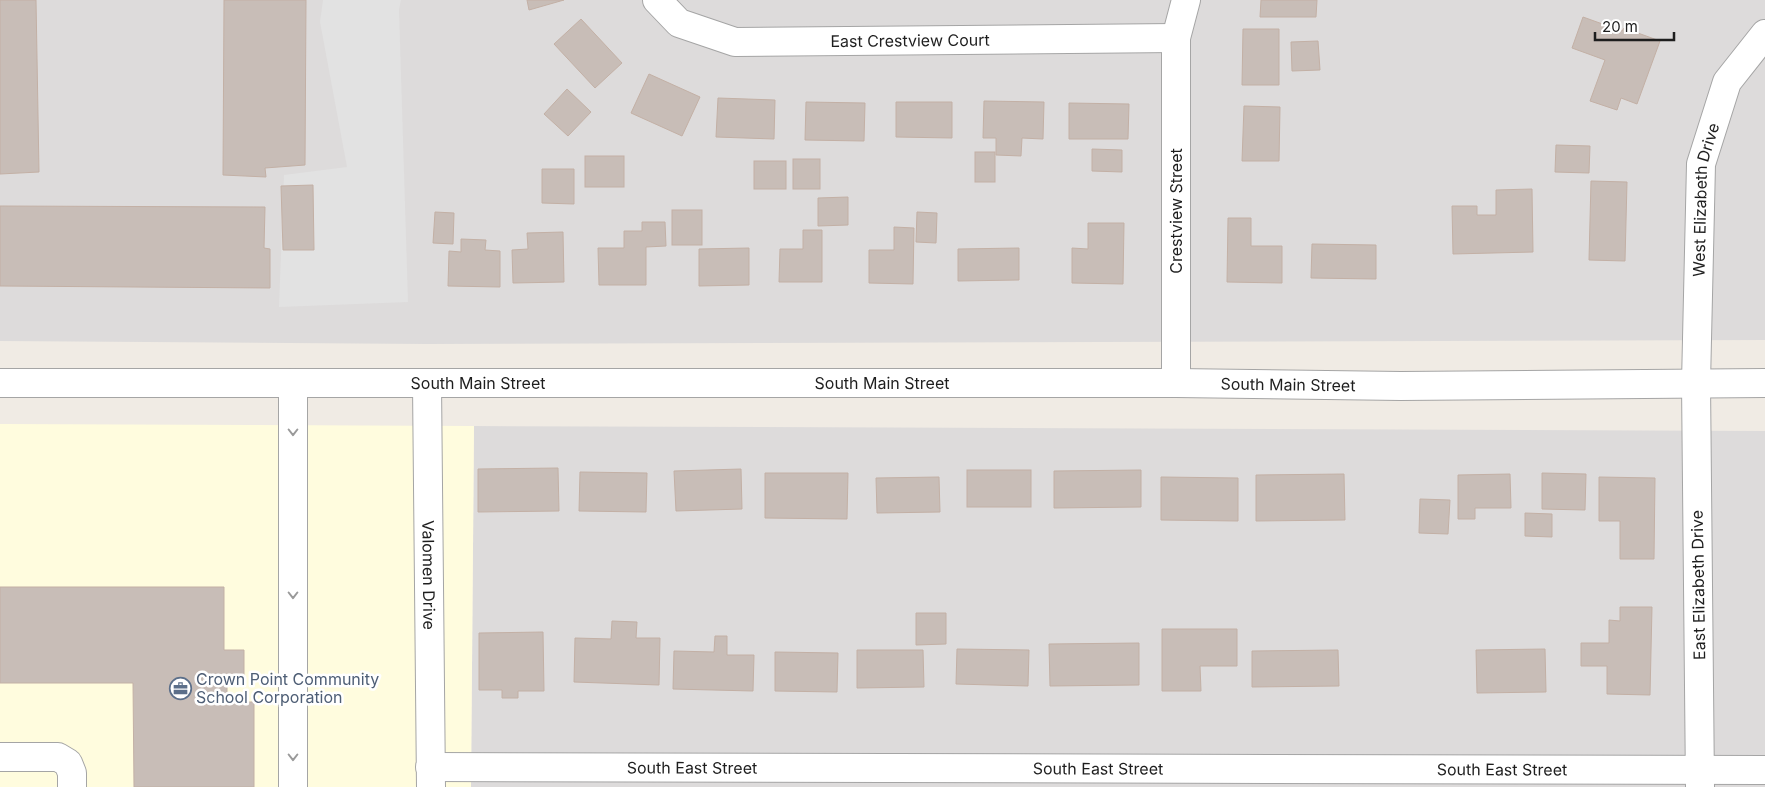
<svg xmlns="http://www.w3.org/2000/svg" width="1765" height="787" font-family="Inter,sans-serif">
  <rect width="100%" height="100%" fill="#f0ebe4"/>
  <g fill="#dddbdb">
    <path d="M0,0H1765V340L426,344L0,341Z"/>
    <path d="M474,426L1765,431V787H471Z"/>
  </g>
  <path fill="#fffcde" d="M0,424L474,426L471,787H0Z"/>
  <path fill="#e2e2e2" d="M323,0H401L399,10L408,302L279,307L284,175L347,167L320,22Z"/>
  <g fill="#c8bdb7" stroke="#c3b0a5">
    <path d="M0,0H36L39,172L0,174Z"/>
    <path d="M224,0H306L305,165L265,168L266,177L223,175Z"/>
    <path d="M527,0H564L529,10Z"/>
    <path d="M1261,0H1317L1316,17H1260Z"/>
    <path d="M1583,17L1622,31L1624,28L1660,41L1637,104L1621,98L1617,110L1590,101L1605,60L1572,48Z"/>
    <path d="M581,19L622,63L595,88L554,44Z"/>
    <path d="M1243,29H1279V85H1242Z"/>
    <path d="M1318,41L1320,70L1292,71L1291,42Z"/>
    <path d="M649,74L700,97L682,136L631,113Z"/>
    <path d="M567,89L591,112L568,136L544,114Z"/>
    <path d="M718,98L775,100L774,139L716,137Z"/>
    <path d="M984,101L1044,102L1043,139L1022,138L1021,156L996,155V138H983Z"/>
    <path d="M806,102L865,103L864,141L805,140Z"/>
    <path d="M896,102H952V138L896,137Z"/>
    <path d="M1069,103L1129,104L1128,139H1069Z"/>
    <path d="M1244,106L1280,107L1279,161H1242Z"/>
    <path d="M1556,145L1590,146L1589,173L1555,172Z"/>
    <path d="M1092,149L1122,150V172L1092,171Z"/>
    <rect x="975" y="152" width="20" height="30"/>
    <rect x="585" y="156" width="39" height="31"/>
    <rect x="793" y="159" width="27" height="30"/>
    <rect x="754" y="161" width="32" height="28"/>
    <path d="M542,169H574V204L542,203Z"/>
    <path d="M1591,181L1627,182L1625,261L1589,260Z"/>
    <path d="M313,185L314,250H283L281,186Z"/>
    <path d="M1532,189L1533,252L1453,254L1452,206H1477V215H1496V190Z"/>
    <path d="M848,197V225L818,226V198Z"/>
    <path d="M0,206L265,207L264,248L270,249V288L0,286Z"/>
    <rect x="672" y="210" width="30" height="35"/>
    <path d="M435,212L454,213L453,244L433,243Z"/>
    <path d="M917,212L937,213L936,243L916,242Z"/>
    <path d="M1228,218H1251V246H1282V283L1227,282Z"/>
    <path d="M642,222H665L666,246L646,247V285H599L598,248H624V231H642Z"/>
    <path d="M1088,223H1124L1123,284L1072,283V248L1088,249Z"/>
    <path d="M894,227L914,228L913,284L869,283V250H894Z"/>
    <path d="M803,230H822V282H779L780,249H803Z"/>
    <path d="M563,232L564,282L513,283L512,250L528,249L527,233Z"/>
    <path d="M461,239L486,240L485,250L500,251V287L448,286L449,251L461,252Z"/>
    <path d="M1312,244L1376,245V279L1311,278Z"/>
    <path d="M749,248V285L699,286V249Z"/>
    <path d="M1019,248V280L958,281V249Z"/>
    <path d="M558,468L559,511L478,512V469Z"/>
    <path d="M741,469L742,509L676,511L674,471Z"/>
    <rect x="967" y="470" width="64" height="37"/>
    <path d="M1141,470V507L1054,508V471Z"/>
    <path d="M580,472L647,473L646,512L579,511Z"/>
    <path d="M765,473H848L847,519L765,518Z"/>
    <path d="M1542,473L1586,474L1585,510L1542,509Z"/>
    <path d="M1344,474L1345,520L1256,521V475Z"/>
    <path d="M1510,474L1511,508H1475V519H1458V475Z"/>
    <path d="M939,477L940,512L877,513L876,478Z"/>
    <path d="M1161,477L1238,478V521L1161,520Z"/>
    <path d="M1599,477L1655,478L1654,559H1620V521H1599Z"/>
    <path d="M1420,499L1450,500L1448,534L1419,533Z"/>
    <path d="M1525,513L1552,514V537L1525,536Z"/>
    <path d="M0,587H224V650H244V684H227V702H254V787H134L133,683H0Z"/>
    <path d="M1620,607H1652L1650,695L1607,694V666H1581V643H1609V620L1620,621Z"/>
    <path d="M916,613H946V644L916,645Z"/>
    <path d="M612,621L637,622L636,638H660L659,685L574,682L575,638L611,639Z"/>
    <path d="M1162,629H1237V666H1200L1201,691H1162Z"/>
    <path d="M543,632L544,691H518V698H502V690H479V633Z"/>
    <path d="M715,636H727V655H754L753,691L673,689L674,651L714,652Z"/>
    <path d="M1139,643V685L1050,686L1049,644Z"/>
    <path d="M957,649L1029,650L1028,686L956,684Z"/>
    <path d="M1545,649L1546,692L1477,693L1476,650Z"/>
    <path d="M857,650H923L924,687L857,688Z"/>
    <path d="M1338,650L1339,686L1252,687V651Z"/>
    <path d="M775,652L838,653L837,692L775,691Z"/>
  </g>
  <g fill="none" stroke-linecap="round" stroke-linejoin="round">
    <defs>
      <g id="minor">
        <path id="s1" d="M657,0L679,23L735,42L1176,38"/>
        <path id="s2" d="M0,383H1176L1401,386L1765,383"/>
        <path d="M293,383V787"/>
        <path d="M1176,383V38L1186,0"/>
        <path id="s3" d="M427,384L431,787"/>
        <path d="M0,757H58L68,763L72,773V787"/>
        <path id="s4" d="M430,767L1765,770"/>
        <path id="s5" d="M1700,787L1696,383L1701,164L1727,82L1765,34"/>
      </g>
    </defs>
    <use href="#minor" stroke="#a5a5a5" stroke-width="30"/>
    <use href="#minor" stroke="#fff" stroke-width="28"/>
  </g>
  <defs><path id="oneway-chevron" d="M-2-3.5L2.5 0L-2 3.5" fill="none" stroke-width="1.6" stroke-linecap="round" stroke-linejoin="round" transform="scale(1.25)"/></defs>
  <g stroke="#9a9a9a">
    <use href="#oneway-chevron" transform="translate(293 432) rotate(90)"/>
    <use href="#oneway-chevron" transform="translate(293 595) rotate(90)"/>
    <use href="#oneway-chevron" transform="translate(293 757) rotate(90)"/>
  </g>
  <defs>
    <symbol id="office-ring" viewBox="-11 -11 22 22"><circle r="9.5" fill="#fff" stroke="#5c6f8a" stroke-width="1.5"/><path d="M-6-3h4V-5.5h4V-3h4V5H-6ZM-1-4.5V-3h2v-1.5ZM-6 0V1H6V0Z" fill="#5c6f8a"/></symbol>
  </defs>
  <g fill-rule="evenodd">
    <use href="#office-ring" x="168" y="676" width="25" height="25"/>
  </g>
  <g text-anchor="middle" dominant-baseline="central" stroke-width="5" stroke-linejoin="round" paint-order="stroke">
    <g font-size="16" fill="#1e1e1e" stroke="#fff">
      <text stroke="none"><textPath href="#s1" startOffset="266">East Crestview Court</textPath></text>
      <text stroke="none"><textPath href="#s5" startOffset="588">West Elizabeth Drive</textPath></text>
      <text transform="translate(1176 211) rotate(-90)">Crestview Street</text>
      <text stroke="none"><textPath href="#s2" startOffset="882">South Main Street</textPath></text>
      <text stroke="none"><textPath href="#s2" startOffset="478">South Main Street</textPath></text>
      <text stroke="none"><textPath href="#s2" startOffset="1288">South Main Street</textPath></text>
      <text stroke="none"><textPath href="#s3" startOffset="191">Valomen Drive</textPath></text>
      <text transform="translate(1698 585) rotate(-91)">East Elizabeth Drive</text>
      <text stroke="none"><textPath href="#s4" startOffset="262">South East Street</textPath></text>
      <text stroke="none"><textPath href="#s4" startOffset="668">South East Street</textPath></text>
      <text stroke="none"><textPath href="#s4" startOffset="1072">South East Street</textPath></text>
    </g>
    <g font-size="16" fill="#4e5e75" stroke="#fff" text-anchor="start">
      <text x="196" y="679">Crown Point Community<tspan x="196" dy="18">School Corporation</tspan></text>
    </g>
  </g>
  <path d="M1595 32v8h79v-8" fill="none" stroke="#1e1e1e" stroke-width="2.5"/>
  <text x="1602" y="32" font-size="15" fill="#1e1e1e" stroke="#ffffff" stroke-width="4" paint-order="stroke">20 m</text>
</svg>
